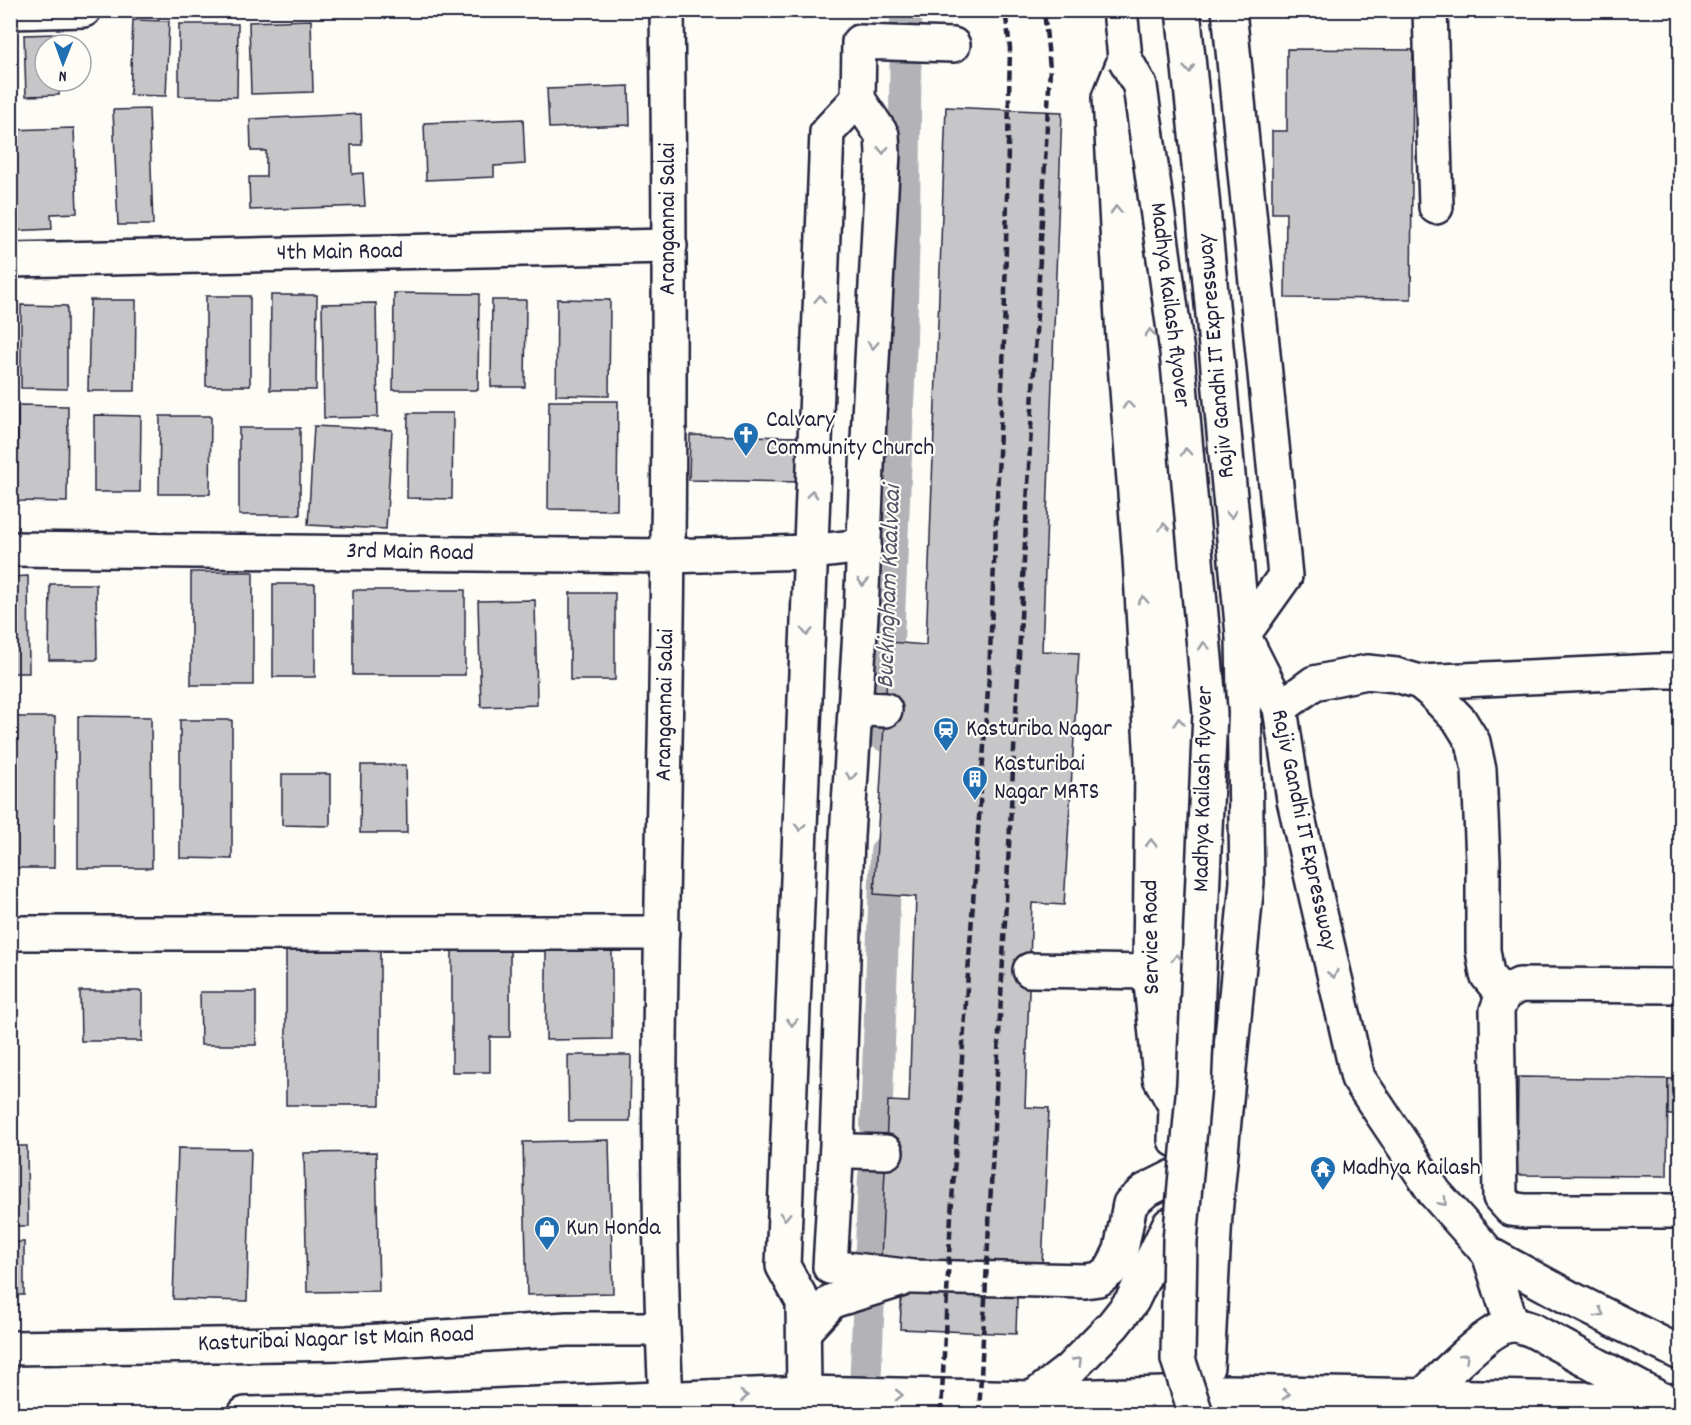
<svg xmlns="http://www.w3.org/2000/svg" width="1691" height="1425" font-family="Dekko,sans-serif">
  <rect width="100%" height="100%" fill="#fdfcf7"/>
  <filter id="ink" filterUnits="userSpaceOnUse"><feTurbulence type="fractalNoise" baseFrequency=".0167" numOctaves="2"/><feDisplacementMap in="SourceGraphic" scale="12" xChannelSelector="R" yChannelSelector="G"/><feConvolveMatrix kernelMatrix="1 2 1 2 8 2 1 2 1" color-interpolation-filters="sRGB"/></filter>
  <g filter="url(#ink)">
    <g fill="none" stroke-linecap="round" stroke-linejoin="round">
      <g stroke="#b2b2b7" stroke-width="32">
        <path d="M885,736V710L901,337L904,229L906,10"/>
        <path d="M876,1127L886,852"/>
        <path d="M864,1414L874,1177"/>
      </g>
    </g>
    <g fill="#c6c6c8" stroke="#22223b" stroke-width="1.5">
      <path d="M133,20L169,21L166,96L130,95Z"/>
      <path d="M311,20L313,92L251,94L249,22Z"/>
      <path d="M179,24H238L237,97L179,96Z"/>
      <path d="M57,34L58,45H45V81H59V95L26,96L24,35Z"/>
      <path d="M10,41H13L15,108H10Z"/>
      <path d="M1287,49L1413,50L1411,299L1285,298L1286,213H1272V131H1287Z"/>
      <path d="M629,86L630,125L549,128L547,89Z"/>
      <path d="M946,107L1062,112L1042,651L1079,653L1064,905L1032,903L1025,1107L1049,1108L1042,1267L1018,1266L1016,1334L900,1329L903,1261L881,1260L888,1101L909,1102L916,897L874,894L889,642L926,645Z"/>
      <path d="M149,109L153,225H118L113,110Z"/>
      <path d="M361,114L362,145H351L352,174L363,173L365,206L250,210L249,177H266V151H251L250,119Z"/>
      <path d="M523,119L525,164L494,166V177L426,180L424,123Z"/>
      <path d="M74,128L77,213L51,214L52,229L10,231V130Z"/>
      <path d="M394,293L479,294L478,390H393Z"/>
      <path d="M271,295H317L316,390H270Z"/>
      <rect x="206" y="296" width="44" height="90"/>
      <path d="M557,299L610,300L609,396L556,395Z"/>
      <path d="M90,300H136L135,391H88Z"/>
      <path d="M492,300H526L525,387H491Z"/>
      <path d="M376,303L378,417L324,418L322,304Z"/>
      <path d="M21,305L67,306V389L21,388Z"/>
      <path d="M549,401H618L617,510L548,509Z"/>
      <path d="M18,405L68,406L67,502L17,501Z"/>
      <path d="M408,413H453L452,499L407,498Z"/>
      <path d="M94,415L141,416L140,492H94Z"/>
      <path d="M160,416H211L210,494H159Z"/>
      <path d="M314,426L392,430L386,529L308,525Z"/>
      <rect x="239" y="428" width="61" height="87"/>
      <path d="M690,435L804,437L803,482L689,480Z"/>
      <rect x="191" y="572" width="62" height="113"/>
      <path d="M28,576L29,673H10V577Z"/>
      <path d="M50,584H96L97,660H49Z"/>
      <rect x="273" y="584" width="42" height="93"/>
      <rect x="353" y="590" width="112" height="85"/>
      <rect x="570" y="593" width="45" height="87"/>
      <path d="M535,600L537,705L481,707L478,601Z"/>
      <path d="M78,716L151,717L152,868H78Z"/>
      <path d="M10,717H55L54,868H10Z"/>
      <path d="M180,720H232V859L180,858Z"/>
      <path d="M361,765H406L407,833H360Z"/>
      <path d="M282,774H330V826L282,825Z"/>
      <path d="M452,940H510V1037H490V1072H452Z"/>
      <rect x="286" y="942" width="94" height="163"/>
      <path d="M546,949H612V1039L546,1040Z"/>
      <path d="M80,991H142V1041H81Z"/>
      <path d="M200,992H256V1045H201Z"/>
      <path d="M568,1055H631L630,1121H569Z"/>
      <path d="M1518,1077L1668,1079L1667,1176L1517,1175Z"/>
      <rect x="1668" y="1079" width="12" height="36"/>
      <path d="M609,1140L613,1293L527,1295L523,1142Z"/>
      <path d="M10,1146H27L28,1226H10Z"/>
      <path d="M178,1148L251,1149L247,1301L173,1299Z"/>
      <path d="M376,1152L379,1291L307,1292L304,1153Z"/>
      <rect x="10" y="1242" width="14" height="53"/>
    </g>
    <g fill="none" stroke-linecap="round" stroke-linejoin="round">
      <defs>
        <g id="minor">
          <path d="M1430,10L1436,207"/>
          <path d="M10,12L84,10"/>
          <path d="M953,45L859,42L858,99L882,135L883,153L869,417L861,615L847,836L837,1144L830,1267L913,1277L1085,1281L1099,1279L1112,1269L1121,1250L1130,1204L1145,1191L1173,1177"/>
          <path d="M1125,59L1110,97L1123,338L1140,558L1152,763L1150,972L1160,1078L1176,1107"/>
          <path d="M10,260L670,246"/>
          <path d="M10,549L668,556L810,552L864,546"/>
          <path d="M1420,682L1657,671H1680"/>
          <path d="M1280,708L1314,683L1367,672L1396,675L1420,682L1431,691L1460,721L1473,742L1479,770L1483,861V950L1487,975L1503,995"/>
          <path d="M866,709L885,710"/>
          <path d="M10,933H662"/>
          <path d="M1030,970L1150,972"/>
          <path d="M1680,986L1519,985L1503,995L1497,1010L1500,1197L1511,1209L1525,1211H1680"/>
          <path d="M852,1151L886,1152"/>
          <path d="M1489,1254L1512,1325"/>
          <path d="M804,1331L832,1301L900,1280"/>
          <path d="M10,1348L347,1343L567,1329H662"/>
          <path d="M1207,1367L1215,1214L1247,882L1243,635L1285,576L1229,10"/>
          <path d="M804,1393L803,1302L783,1266L827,132L858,99"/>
          <path d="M1422,1397C1440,1380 1491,1324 1514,1325C1519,1325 1526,1328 1532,1330L1664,1401"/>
          <path d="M666,1399C654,1162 662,925 666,688C670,462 670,236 667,10"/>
        </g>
        <g id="major">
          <path d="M1120,10L1128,86"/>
          <path d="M1183,10L1197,144L1243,635L1280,708L1294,800L1358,1078L1435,1193L1489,1254L1568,1297L1680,1353"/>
          <path d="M1136,161L1183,777L1178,849L1176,1107L1175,1140"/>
          <path d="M1033,1398L1069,1370L1113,1325L1132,1301L1169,1225"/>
          <path d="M245,1414L348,1412L804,1393L1033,1398L1228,1392L1680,1401"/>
        </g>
      </defs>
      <use href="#minor" stroke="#22223b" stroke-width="38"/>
      <use href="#major" stroke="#22223b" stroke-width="38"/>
      <use href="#minor" stroke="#fdfcf7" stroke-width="33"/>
      <use href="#major" stroke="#fdfcf7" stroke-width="33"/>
      <g stroke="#22223b" stroke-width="4.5" stroke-dasharray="9 4.5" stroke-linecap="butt">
        <path d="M941,1414L951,1215L989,675L1004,342L1010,48L1005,10"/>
        <path d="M979,1414L1050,68L1044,10"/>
      </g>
      <defs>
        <path id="major-bridge" d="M1125,59L1140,86L1177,352L1210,713L1194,1084L1180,1241L1178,1359L1196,1414"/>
      </defs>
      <use href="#major-bridge" stroke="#22223b" stroke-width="38" stroke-linecap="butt"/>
      <use href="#major-bridge" stroke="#fdfcf7" stroke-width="33"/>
    </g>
    <defs><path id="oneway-chevron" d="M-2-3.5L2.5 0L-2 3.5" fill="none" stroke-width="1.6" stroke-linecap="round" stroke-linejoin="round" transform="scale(1.5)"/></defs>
    <g stroke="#9a9aa2">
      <use href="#oneway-chevron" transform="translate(1189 69) rotate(84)"/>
      <use href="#oneway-chevron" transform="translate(883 150) rotate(89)"/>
      <use href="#oneway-chevron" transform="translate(1116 210) rotate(-93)"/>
      <use href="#oneway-chevron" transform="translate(820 299) rotate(-88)"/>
      <use href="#oneway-chevron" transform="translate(1150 333) rotate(-94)"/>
      <use href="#oneway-chevron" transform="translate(873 345) rotate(93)"/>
      <use href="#oneway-chevron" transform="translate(1128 405) rotate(-95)"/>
      <use href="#oneway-chevron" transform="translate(1186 452) rotate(-95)"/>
      <use href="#oneway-chevron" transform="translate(812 494) rotate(-88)"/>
      <use href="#oneway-chevron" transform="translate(1231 514) rotate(85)"/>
      <use href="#oneway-chevron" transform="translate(1164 527) rotate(-94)"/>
      <use href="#oneway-chevron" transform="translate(863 582) rotate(92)"/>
      <use href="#oneway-chevron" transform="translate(1143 600) rotate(-93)"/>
      <use href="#oneway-chevron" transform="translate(807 632) rotate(92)"/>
      <use href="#oneway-chevron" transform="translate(1204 646) rotate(-95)"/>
      <use href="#oneway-chevron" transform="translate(1179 722) rotate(-94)"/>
      <use href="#oneway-chevron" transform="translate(851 776) rotate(94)"/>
      <use href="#oneway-chevron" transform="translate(800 827) rotate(92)"/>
      <use href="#oneway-chevron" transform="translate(1151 843) rotate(-90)"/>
      <use href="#oneway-chevron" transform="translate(1177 958) rotate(-90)"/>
      <use href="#oneway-chevron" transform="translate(1333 974) rotate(77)"/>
      <use href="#oneway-chevron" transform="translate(792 1022) rotate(92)"/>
      <use href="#oneway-chevron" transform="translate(1443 1202) rotate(48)"/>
      <use href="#oneway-chevron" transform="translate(785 1216) rotate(92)"/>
      <use href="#oneway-chevron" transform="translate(1600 1313) rotate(27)"/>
      <use href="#oneway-chevron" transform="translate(1465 1357) rotate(-44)"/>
      <use href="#oneway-chevron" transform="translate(1078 1361) rotate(-46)"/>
      <use href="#oneway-chevron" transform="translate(1286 1394) rotate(1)"/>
      <use href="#oneway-chevron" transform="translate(899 1395) rotate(1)"/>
      <use href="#oneway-chevron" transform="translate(744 1396) rotate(-3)"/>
    </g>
  </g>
  <defs>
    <symbol id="church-pin" viewBox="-11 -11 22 30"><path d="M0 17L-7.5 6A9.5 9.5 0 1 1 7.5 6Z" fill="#1f6fb2" stroke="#fdfcf7"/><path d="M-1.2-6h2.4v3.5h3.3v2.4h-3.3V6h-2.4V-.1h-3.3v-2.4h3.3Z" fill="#fff"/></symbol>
    <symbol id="station-pin" viewBox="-11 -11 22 30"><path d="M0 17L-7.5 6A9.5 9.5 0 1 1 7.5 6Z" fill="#1f6fb2" stroke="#fdfcf7"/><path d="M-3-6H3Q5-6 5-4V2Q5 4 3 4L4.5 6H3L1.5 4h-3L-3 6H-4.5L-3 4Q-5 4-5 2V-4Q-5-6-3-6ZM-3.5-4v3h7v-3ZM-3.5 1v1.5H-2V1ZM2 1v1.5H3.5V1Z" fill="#fff"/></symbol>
    <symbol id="building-pin" viewBox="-11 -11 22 30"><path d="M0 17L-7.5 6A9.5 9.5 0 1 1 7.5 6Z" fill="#1f6fb2" stroke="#fdfcf7"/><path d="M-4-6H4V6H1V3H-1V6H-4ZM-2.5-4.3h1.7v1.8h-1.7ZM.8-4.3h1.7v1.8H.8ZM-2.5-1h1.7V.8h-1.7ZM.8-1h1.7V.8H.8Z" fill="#fff"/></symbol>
    <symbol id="temple-pin" viewBox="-11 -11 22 30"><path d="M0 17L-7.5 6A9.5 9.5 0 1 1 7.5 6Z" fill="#1f6fb2" stroke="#fdfcf7"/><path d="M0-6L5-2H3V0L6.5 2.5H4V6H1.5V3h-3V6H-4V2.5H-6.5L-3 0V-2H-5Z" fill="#fff"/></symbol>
    <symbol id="shop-pin" viewBox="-11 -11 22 30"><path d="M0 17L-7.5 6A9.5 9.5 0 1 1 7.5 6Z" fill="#1f6fb2" stroke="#fdfcf7"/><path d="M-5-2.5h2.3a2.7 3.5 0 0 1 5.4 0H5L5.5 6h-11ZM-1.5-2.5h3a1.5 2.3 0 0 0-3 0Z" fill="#fff"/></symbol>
  </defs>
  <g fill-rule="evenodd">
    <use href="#church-pin" x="731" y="420" width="30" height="40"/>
    <use href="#station-pin" x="931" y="715" width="30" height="40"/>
    <use href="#building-pin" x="960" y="764" width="30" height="40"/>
    <use href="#temple-pin" x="1308" y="1154" width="30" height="40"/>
    <use href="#shop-pin" x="532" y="1214" width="30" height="40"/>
  </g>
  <g text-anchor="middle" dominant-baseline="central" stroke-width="4.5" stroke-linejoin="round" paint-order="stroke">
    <g font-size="24" fill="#22223b" stroke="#fdfcf7">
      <text transform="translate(669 219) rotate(-90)">Arangannai Salai</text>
      <text transform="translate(340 253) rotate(-1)">4th Main Road</text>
      <text transform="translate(1169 305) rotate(83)">Madhya Kailash flyover</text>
      <text transform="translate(1217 356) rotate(-95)">Rajiv Gandhi IT Expressway</text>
      <text transform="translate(410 553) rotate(1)">3rd Main Road</text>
      <text transform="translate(666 705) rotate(-89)">Arangannai Salai</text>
      <text transform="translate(1204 789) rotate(-89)">Madhya Kailash flyover</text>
      <text transform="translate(1303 830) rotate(78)">Rajiv Gandhi IT Expressway</text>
      <text transform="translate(1152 937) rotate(-91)">Service Road</text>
      <text transform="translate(336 1340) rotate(-2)">Kasturibai Nagar 1st Main Road</text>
    </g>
    <g font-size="24" fill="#22223b" stroke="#fdfcf7" text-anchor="start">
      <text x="766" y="421">Calvary<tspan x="766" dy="28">Community Church</tspan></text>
      <text x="966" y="730">Kasturiba Nagar</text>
      <text x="994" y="765">Kasturibai<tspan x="994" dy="28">Nagar MRTS</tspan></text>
      <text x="1342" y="1169">Madhya Kailash</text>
      <text x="566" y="1229">Kun Honda</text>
    </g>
    <g font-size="26" font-style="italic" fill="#545466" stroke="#fdfcf7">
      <text transform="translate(890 587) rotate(-88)">Buckingham Kaalvaai</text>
    </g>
  </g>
  <rect width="1691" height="1425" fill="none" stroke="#fdfcf7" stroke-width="36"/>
  <rect x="18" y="18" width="1655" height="1389" fill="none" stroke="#22223b" stroke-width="2" filter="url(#ink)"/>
  <g transform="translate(63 63) rotate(181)"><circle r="28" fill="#fdfcf7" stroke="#a5a5ac" stroke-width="1.5"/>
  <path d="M0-4.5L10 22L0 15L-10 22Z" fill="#1f6fb2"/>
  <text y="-9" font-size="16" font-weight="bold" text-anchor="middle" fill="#22223b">N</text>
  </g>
</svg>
